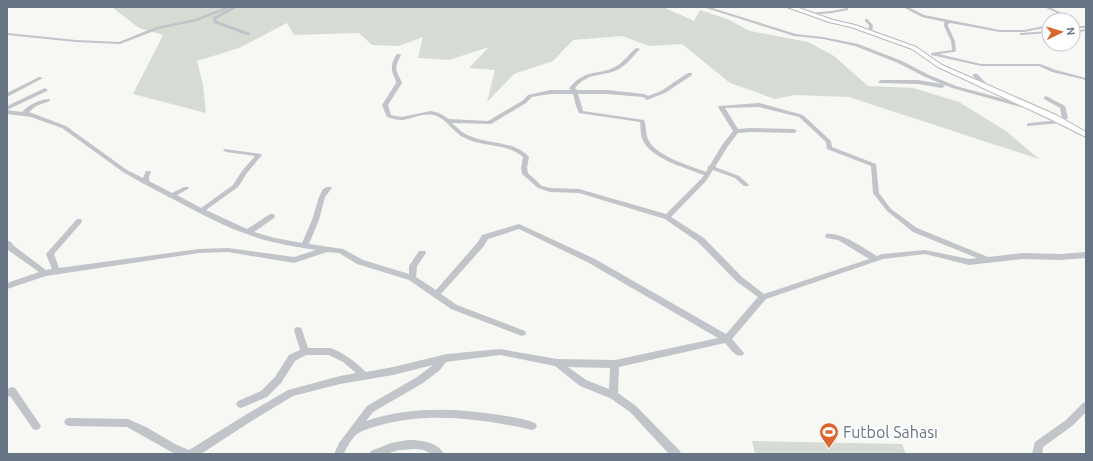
<svg xmlns="http://www.w3.org/2000/svg" width="1093" height="461" font-family="Ubuntu,sans-serif">
  <rect width="100%" height="100%" fill="#f7f7f4"/>
  <g fill="#d6dcd4">
    <path d="M112,7H663L694,21L700,10L727,19L750,31L808,42L834,56L868,86L913,88L959,102L1006,131L1039,159L849,97L795,95L775,99L730,83L682,44L649,46L622,36L573,40L553,61L514,74L487,102L495,70L469,68L489,47L449,60L418,58L423,37L399,46L372,45L359,33L294,35L287,23L239,48L197,61L203,85L206,113L133,94L163,35L139,28Z"/>
    <path d="M752,441L902,444L906,454H755Z"/>
  </g>
  <g fill="none" stroke-linecap="round" stroke-linejoin="round">
    <defs>
      <path id="secondary" d="M787,7H796L833,20L855,25L916,47L942,65L1056,115L1086,132V137L1050,119L938,67L912,49L851,27L829,22Z"/>
    </defs>
    <use href="#secondary" stroke="#b3b8bd" stroke-width="2"/>
    <g fill="#c1c4c8" fill-rule="evenodd">
      <path d="M226,7H238L216,19L217,21L250,33V35H246L214,23L213,17L230,8L197,21L159,29L120,44L76,42L7,35V33L76,40L119,42L156,27L195,19Z"/>
      <path d="M703,7H709L796,34L823,37L858,44L902,61L929,75L956,86L1030,106L1031,107L1028,109L952,88L925,77L898,63L855,46L823,39L794,36Z"/>
      <path d="M903,7H908L924,15L1000,30H1024L1049,25V27L1024,32H1000L950,23L948,24V26L955,41L956,51L954,52L939,54L981,64H1040L1056,70L1086,78V80L1052,72L1039,66H981L931,55V53L952,50L951,41L944,26V23L945,22L922,17Z"/>
      <path d="M1044,7H1049L1068,16L1065,20H1061L1064,16Z"/>
      <path d="M847,8H848V10L832,13L809,15L807,14L809,13L832,11Z"/>
      <path d="M865,19H867L873,25L872,33L868,32L869,25L865,21Z"/>
      <rect x="1073" y="26" width="13" height="2"/>
      <path d="M1086,29V31L1073,33V31Z"/>
      <path d="M1049,31V33L1021,35L1019,34L1021,33Z"/>
      <path d="M636,48L640,49C633,56 626,66 617,70C601,77 588,72 575,88L577,90H607L644,94L648,96L661,91L688,73H692V75L665,93L647,100L643,97L607,94H578L583,111L644,120C647,127 645,134 649,141C658,157 689,165 706,172L708,168L707,167L710,165L722,145L733,131L718,107L719,106L759,103L803,115L831,141L832,147L876,164L879,193L891,209L917,228L988,257L1023,253L1061,254L1086,252V258L1061,260L1023,259L969,265L925,254L883,259L766,299L732,339L744,353L743,355C735,358 730,348 725,343L619,367L618,393L636,406L680,451L681,454H669L630,412L610,398L580,386L555,366L500,355L446,362L440,370L423,383L373,412L366,421C408,407 451,408 493,414C507,416 522,418 535,423L537,426L535,429L532,430C482,419 428,411 377,426C371,428 363,430 357,434C352,438 346,448 344,454H334L339,443L367,406L417,377L433,365L393,375L340,384L293,396L253,420L201,454H175L127,427L69,426L66,425L64,422L66,419L69,418L128,419L146,427L175,444L189,450L247,414L288,390L340,376L356,373L343,362L329,355H306L295,361L281,383L267,397L241,408L238,407L236,404L238,401L261,391L275,377L289,355L300,350L294,330L295,328L298,327L301,328L302,330L308,348H330C345,353 355,362 366,372L393,367L447,354L500,349L557,359L615,360L718,338L589,263L519,229L488,239L484,246L441,294L457,305L525,331L526,333L525,335L522,336L451,309L409,280L357,264L339,253L327,252L294,263L228,252L199,253L46,276L7,289V283L39,272L8,250L7,248V241H10L14,246L46,270L52,269L46,254L77,219H81L82,221L81,223L54,254L59,268L199,249L228,248L294,257L316,250C293,246 269,243 247,234C220,225 196,211 171,198L168,197L167,196L144,184L123,172L62,128L31,117L7,114V110L22,112C28,105 40,99 50,99V101L36,106L29,112L66,126L127,170L143,178L146,171H150L151,172L149,177V181L172,193L184,187H188L189,188L188,189L177,195L201,208L233,185L242,171L255,156L226,152L223,150L224,149L261,154L262,155L247,173L238,187L206,210L247,229L270,214H274L275,216L274,218L254,232L275,238L302,243L312,220L319,197L323,189L327,187H331L332,188L325,197L319,220L309,244L343,249L363,260L409,274V266L419,251H425L426,253L417,266L416,277L436,290L478,242L482,235L519,224L595,259L726,334L758,297L736,281L698,242L665,219L579,193L550,192L538,188L522,174L521,168L523,157C505,142 484,148 465,138C453,133 446,117 433,115C422,113 412,119 402,120C397,120 392,119 387,117L382,105L396,83C396,79 394,77 393,74C390,66 393,60 397,54H399L401,55C398,61 394,67 398,74C399,78 401,79 402,83L388,105L391,115L401,117L431,111L439,113L449,119L488,121L522,101L528,95L550,90H571L569,88L570,87C587,68 597,76 615,67C624,62 629,54 636,48ZM550,94H573L576,106L579,113L640,122C641,127 640,133 642,138C648,158 686,168 704,175L701,179L666,214L579,189L550,188L542,186L528,173L527,168L529,157C513,140 490,145 470,136C463,134 458,128 452,123L491,124L526,103L532,97ZM759,107L799,117L826,142L827,149L871,166L873,193L887,211L913,232L977,258L969,259L925,250L882,254L877,256C863,248 842,232 826,234L825,236L826,238L838,240L869,259L764,294L742,277L704,238L671,217L706,181L713,170L735,178L744,186H748L749,185L748,184L739,176L715,167L728,146L738,133L751,132L794,133L797,131L794,129L751,128L738,129L725,108ZM568,367L610,368L609,389L586,380Z"/>
      <path d="M973,74H977L988,85V87H984L973,76Z"/>
      <path d="M39,77L43,78L7,97V93Z"/>
      <path d="M881,80H918L942,84L945,86L942,88L918,84L879,83L878,82Z"/>
      <path d="M45,88L48,90L47,91L7,110V106Z"/>
      <path d="M1046,96L1065,106L1068,118L1062,123L1027,126V124L1029,123L1060,120L1062,118L1060,108L1044,99V97Z"/>
      <path d="M12,387L15,388L39,423L41,426L39,429L36,430L33,429L10,396L7,397V389Z"/>
      <path d="M1086,402V412L1072,426L1043,447L1042,454H1032L1035,442L1066,420L1083,403Z"/>
      <path d="M408,440C420,440 438,442 444,454H431L424,450L416,449L399,450L386,454H370L371,451L391,443Z"/>
    </g>
    <use href="#secondary" fill="#fff" fill-rule="evenodd"/>
  </g>
  <defs>
    <symbol id="stadium-pin" viewBox="-11 -11 22 30"><path d="M0 17L-7.5 6A9.5 9.5 0 1 1 7.5 6Z" fill="#dc6630" stroke="#fff"/><path d="M0-5a6.5 5 0 1 0 0 10a6.5 5 0 1 0 0-10ZM-3.5-1.8h7v3.6h-7Z" fill="#fff"/></symbol>
  </defs>
  <g fill-rule="evenodd">
    <use href="#stadium-pin" x="818" y="421" width="22" height="30"/>
  </g>
  <g text-anchor="middle" dominant-baseline="central" stroke-width="4" stroke-linejoin="round" paint-order="stroke">
    <g font-size="16" fill="#687584" stroke="#fff" text-anchor="start">
      <text x="843" y="432">Futbol Sahası</text>
    </g>
  </g>
  <rect width="1093" height="461" fill="none" stroke="#687584" stroke-width="16"/>
  <g transform="translate(1061 32) rotate(85)"><circle r="19" fill="#ffffff" stroke="#c3c8ce"/>
  <path d="M0-3L7 15L0 10L-7 15Z" fill="#dc6630"/>
  <text y="-6" font-size="11" font-weight="bold" text-anchor="middle" fill="#687584">N</text>
  </g>
</svg>
